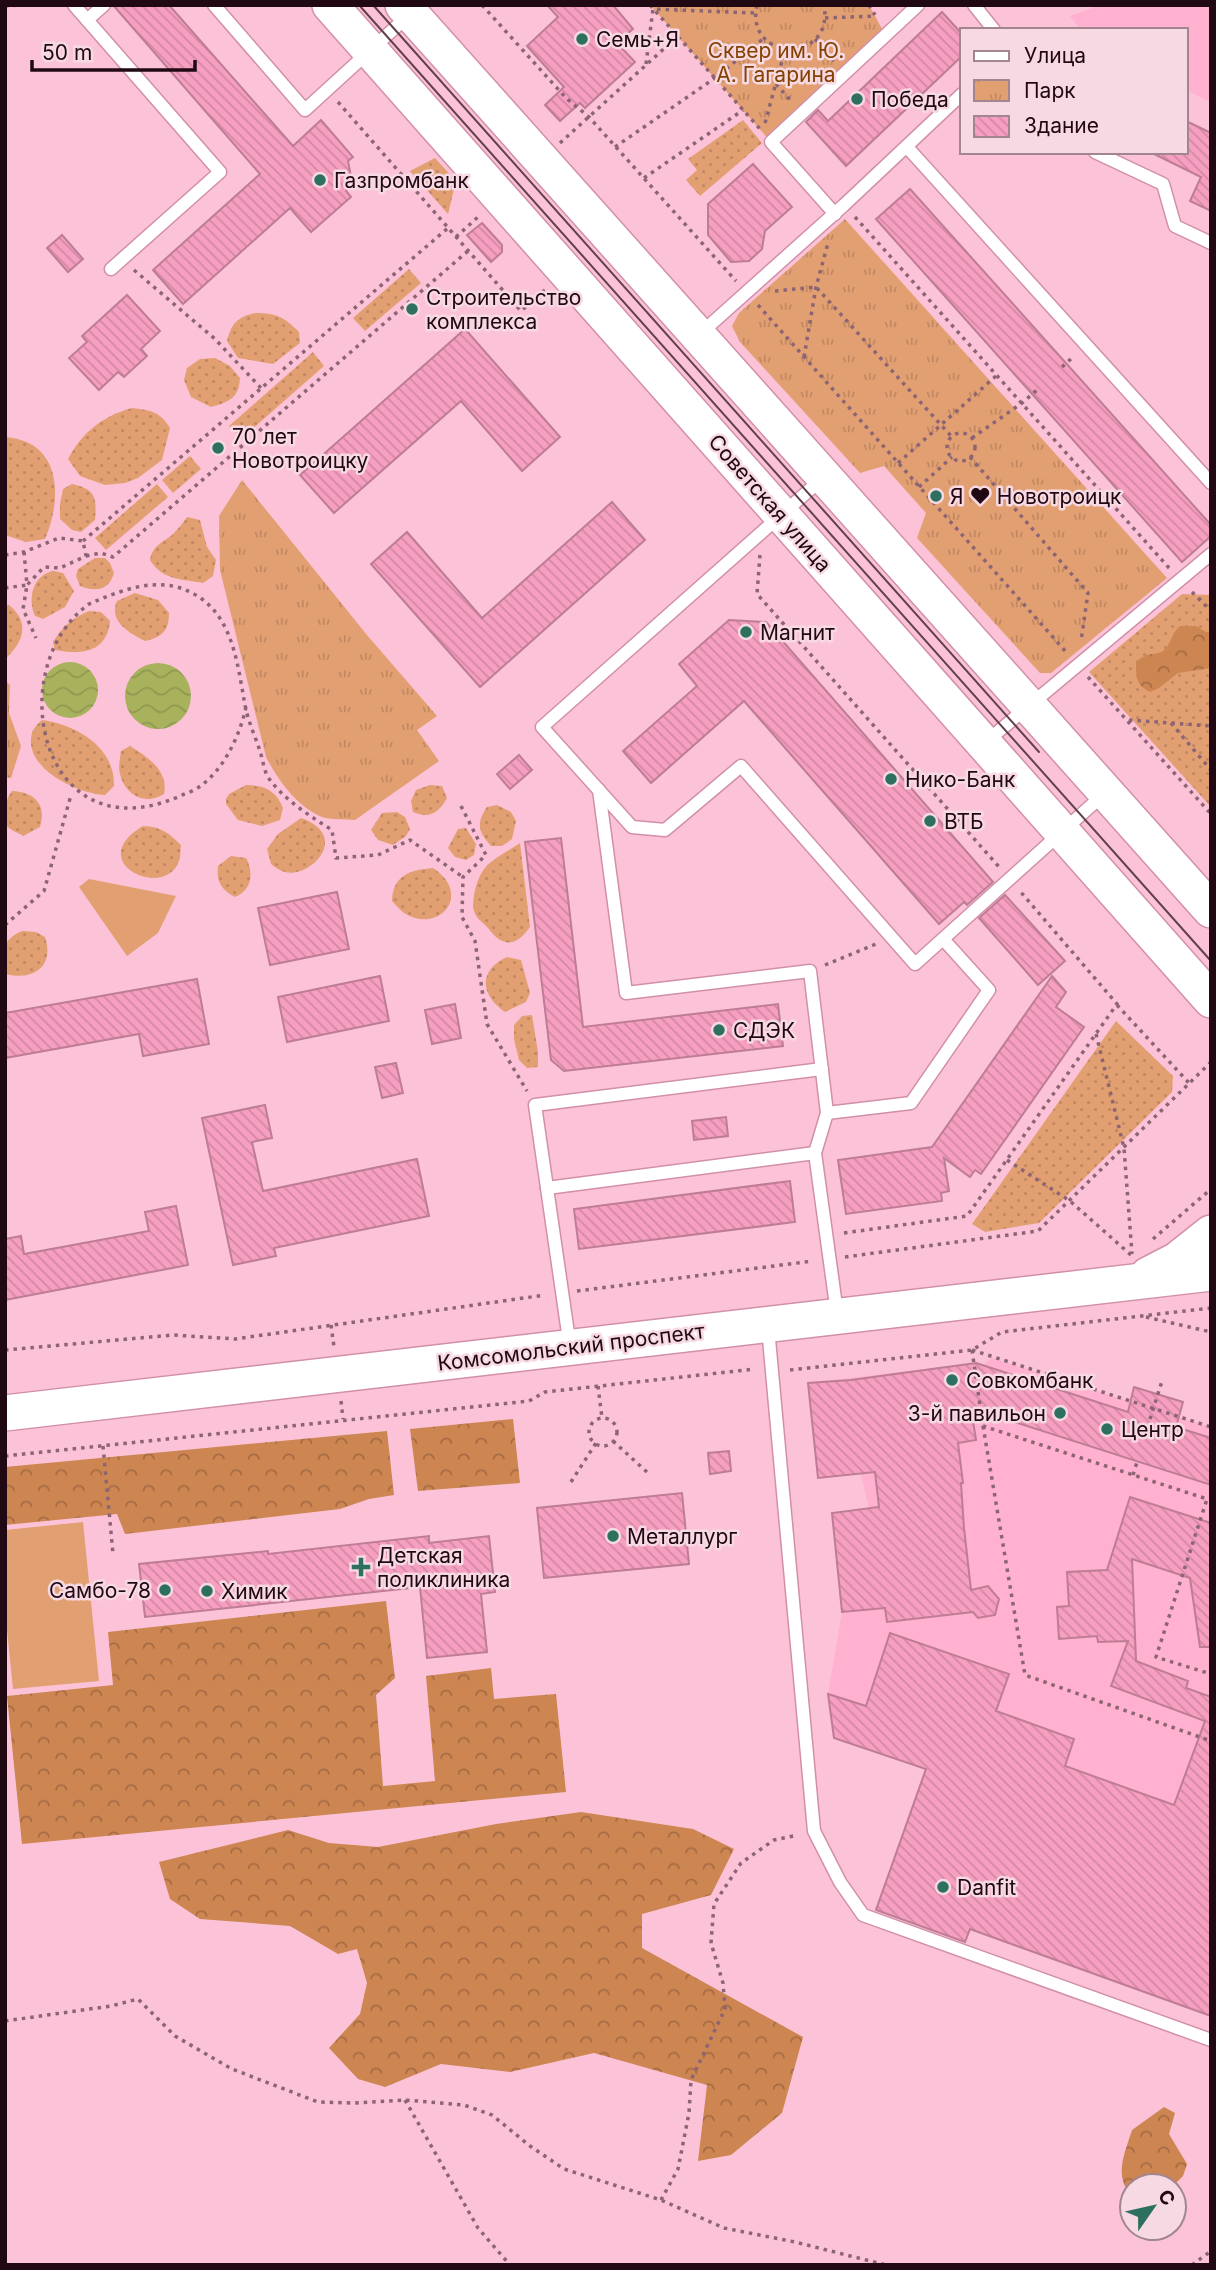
<svg xmlns="http://www.w3.org/2000/svg" width="1216" height="2270" font-family="Inter,sans-serif">
  <defs>
    <pattern id="grass-dots" width="8" height="8" patternUnits="userSpaceOnUse" patternTransform="scale(1.75)"><rect width="8" height="8" fill="#e2a072"/><path d="M2 2h.1M6 6h.1" fill="none" stroke="#c28862" stroke-width="1.8" stroke-linecap="round"/></pattern>
    <pattern id="forest-crowns" width="20" height="18" patternUnits="userSpaceOnUse" patternTransform="scale(1.75)"><rect width="20" height="18" fill="#cd8552"/><path d="M2 6a3 3 0 1 1 6 0M12 15a3 3 0 1 1 6 0" fill="none" stroke="#a66b43"/></pattern>
    <pattern id="park-tufts" width="24" height="20" patternUnits="userSpaceOnUse" patternTransform="scale(1.75)"><rect width="24" height="20" fill="#e2a072"/><path d="M3 7l-1-3M5 7V3M7 7l1-3M15 17l-1-3M17 17v-4M19 17l1-3" fill="none" stroke="#c28862"/></pattern>
    <pattern id="water-waves" width="16" height="10" patternUnits="userSpaceOnUse" patternTransform="scale(1.75)"><rect width="16" height="10" fill="#a8b25d"/><path d="M0 5q4-4 8 0t8 0" fill="none" stroke="#909850"/></pattern>
    <pattern id="building-back-hatch" width="6" height="6" patternUnits="userSpaceOnUse" patternTransform="scale(1.75)"><rect width="6" height="6" fill="#f69fc1"/><path d="M-1 5l2 2M0 0l6 6M5-1l2 2" fill="none" stroke="#d388a5"/></pattern>
  </defs>
  <rect width="100%" height="100%" fill="#fcc3d8"/>
  <g fill="#ffb1cf">
    <path d="M1093,5H1211V102L1186,90V30H1081L1070,16L1093,8Z"/>
    <path d="M992,1358L1211,1427V2016L1166,2000L1173,1980L1055,1959L985,1935L1014,1850L909,1814L925,1769L834,1738L828,1694L842,1612L832,1513L869,1509L861,1474L818,1478L808,1383L965,1364L982,1365Z"/>
  </g>
  <g fill="url(#grass-dots)">
    <path d="M743,120L762,143L700,196L686,180L697,170L688,159Z"/>
    <path d="M435,158L456,181L448,214L410,171Z"/>
    <path d="M409,269L421,283L365,331L353,318Z"/>
    <path d="M255,313C277,313 284,317 299,332L300,343L273,364L238,358L227,341C231,324 237,317 255,313Z"/>
    <path d="M313,352L324,366L241,439L229,426Z"/>
    <path d="M215,358L230,366L240,378C239,398 229,402 211,407L191,397L184,380L187,368L200,359Z"/>
    <path d="M132,408C150,410 161,412 170,428L162,460L138,478L125,483L105,485L80,476L68,459C82,432 103,416 132,408Z"/>
    <path d="M5,437C61,441 63,497 45,539L26,542L5,535Z"/>
    <path d="M190,456L201,469L173,493L162,480Z"/>
    <path d="M72,484C95,489 97,497 95,520L81,532L72,530L60,519V504L63,489Z"/>
    <path d="M157,484L168,497L106,550L95,538Z"/>
    <path d="M187,517L200,520L207,547L216,560L213,576L203,583C181,579 162,580 150,560C153,545 162,543 172,535C178,529 183,523 187,517Z"/>
    <path d="M95,558H105L110,563L114,573C109,591 95,592 80,586L76,576L78,569Z"/>
    <path d="M54,571L63,573L74,591L65,607L43,619L35,616C27,599 33,574 54,571Z"/>
    <path d="M135,593L158,600L169,613C169,631 162,637 145,641C129,633 108,621 117,601Z"/>
    <path d="M1182,594L1211,595V807L1089,672Z"/>
    <path d="M9,605C31,623 23,643 5,659V606Z"/>
    <path d="M89,611L101,612L110,621C107,653 81,655 55,650L53,642C62,627 72,618 89,611Z"/>
    <path d="M42,720C77,725 115,747 114,786L105,795C78,794 22,768 32,733C33,728 39,723 42,720Z"/>
    <path d="M130,746C148,757 169,771 164,794C145,806 125,795 120,774C118,767 120,759 121,751Z"/>
    <path d="M246,785C264,785 276,790 283,808L280,820L262,826L238,820L226,804V799L229,794Z"/>
    <path d="M430,785L442,786L447,798C439,813 429,819 413,812L411,801L416,790Z"/>
    <path d="M12,791C35,792 47,805 40,827L23,836C19,833 10,830 7,826C0,816 6,799 12,791Z"/>
    <path d="M497,805L511,812L516,821L512,839L502,846H491C478,832 476,823 487,807Z"/>
    <path d="M397,812L405,817L410,829L406,836L393,845L378,840L371,830L382,813Z"/>
    <path d="M301,818C352,836 310,879 285,872C280,871 275,867 271,864L267,849L278,834Z"/>
    <path d="M143,826C161,827 168,832 181,845C180,850 181,857 179,861C165,901 82,862 143,826Z"/>
    <path d="M466,828L476,844L474,855L466,860L455,857L448,848L458,829Z"/>
    <path d="M520,843L530,927C516,947 503,948 488,928C483,922 476,919 474,911C471,900 477,878 484,869C493,858 508,851 520,843Z"/>
    <path d="M231,856L246,858C254,873 252,890 235,897C221,890 216,881 218,866Z"/>
    <path d="M433,868C474,895 438,935 404,913C400,910 396,905 392,901C393,875 410,870 433,868Z"/>
    <path d="M22,931L36,932L45,937C55,967 33,981 5,974C5,952 0,940 22,931Z"/>
    <path d="M507,957L521,960L530,993L526,1002L505,1012C480,995 478,970 507,957Z"/>
    <path d="M532,1015L538,1052V1067L527,1068L519,1060L514,1039V1025L522,1016Z"/>
    <path d="M1116,1021L1173,1076L1172,1092L1039,1223L985,1232L972,1224Z"/>
  </g>
  <g fill="url(#forest-crowns)">
    <path d="M1180,626H1196L1211,635V668L1178,673L1159,688L1150,692C1136,685 1136,678 1136,662C1150,650 1152,657 1163,651C1170,647 1171,633 1180,626Z"/>
    <path d="M513,1419L520,1483L418,1491L410,1429Z"/>
    <path d="M387,1431L394,1495L369,1499L340,1509L125,1534L117,1514L5,1525V1467Z"/>
    <path d="M386,1601L395,1678L376,1695L383,1786L435,1781L426,1676L491,1668L494,1699L556,1694L566,1792L22,1844L7,1696L113,1685L108,1632Z"/>
    <path d="M581,1812L693,1829L734,1849L711,1895L642,1914V1948L803,2037L782,2113L731,2155L698,2161L707,2085L594,2053L510,2072L441,2064L385,2087L358,2079L329,2048L360,2014L367,1983L357,1949L338,1954L290,1926L200,1919L170,1899L159,1862L288,1830L329,1843L378,1847L496,1824Z"/>
    <path d="M1164,2107L1175,2113L1169,2134L1187,2164L1183,2176L1173,2186H1132V2196C1113,2176 1125,2153 1132,2130Z"/>
  </g>
  <g fill="url(#park-tufts)">
    <path d="M650,5H869L886,36L771,142Z"/>
    <path d="M845,219L1167,578L1051,673H1040L917,538L926,513L884,466L860,473L740,342L732,326L739,313Z"/>
    <path d="M242,480L367,635L437,716L417,730L439,761L355,820C345,819 331,820 322,817C296,806 278,780 266,757L220,570L219,516Z"/>
    <path d="M5,680L10,685L9,713L21,746L11,778L5,777Z"/>
  </g>
  <g fill="#e2a072">
    <path d="M89,879L176,896L158,933L127,956L79,887Z"/>
    <path d="M83,1522L99,1681L13,1689L5,1610V1530Z"/>
  </g>
  <g fill="url(#water-waves)">
    <circle cx="70" cy="690" r="28"/>
    <circle cx="158" cy="696" r="33"/>
  </g>
  <g fill="url(#building-back-hatch)" stroke="#be7c95" stroke-width="2">
    <path d="M113,5H169L293,146L321,120L353,157L348,161L352,182L346,191L351,197L311,232L290,208L183,304L153,270L260,174Z"/>
    <path d="M547,5H613L633,29L617,43L635,62L585,108L580,103L560,121L545,105L564,87L527,46L558,17Z"/>
    <path d="M942,12L962,34V56L846,166L806,122L818,110L828,121Z"/>
    <path d="M1186,121L1211,133V211L1190,201L1201,177L1150,152H1186Z"/>
    <path d="M753,164L792,207L765,231L762,249L749,261L731,262L708,235V204Z"/>
    <path d="M910,189L1211,525V536L1182,562L876,219Z"/>
    <path d="M482,223L502,245V252L491,262L467,235Z"/>
    <path d="M62,235L83,259L68,272L47,248Z"/>
    <path d="M127,295L160,331L141,349L147,356L124,377L118,372L99,390L69,358L87,342L82,336Z"/>
    <path d="M465,329L560,437L522,471L461,401L334,513L300,475Z"/>
    <path d="M612,502L645,540L480,687L371,564L407,532L482,618Z"/>
    <path d="M729,620L766,622L993,882L967,905L964,902L939,924L744,701L651,783L623,751L697,686L679,664Z"/>
    <path d="M519,755L532,770L510,789L497,774Z"/>
    <path d="M561,838L583,1027L778,1004L783,1046L564,1071L551,1060L525,842Z"/>
    <path d="M337,892L349,949L270,965L258,908Z"/>
    <path d="M1005,895L1065,961L1038,985L979,918Z"/>
    <path d="M380,976L389,1021L287,1042L278,997Z"/>
    <path d="M1052,976L1066,992L1056,1007L1084,1027L981,1174L975,1170L970,1177L944,1158L949,1191L941,1193L942,1201L846,1214L838,1160L932,1147Z"/>
    <path d="M197,979L209,1044L143,1056L139,1034L5,1058V1013Z"/>
    <path d="M455,1004L461,1038L432,1044L425,1010Z"/>
    <path d="M396,1063L403,1093L382,1098L375,1067Z"/>
    <path d="M265,1105L272,1138L252,1142L263,1191L417,1159L429,1216L274,1248L276,1256L233,1265L202,1118Z"/>
    <path d="M726,1117L728,1136L694,1140L692,1121Z"/>
    <path d="M790,1181L795,1222L579,1249L574,1209Z"/>
    <path d="M176,1206L188,1265L5,1300V1239L21,1236L24,1254L149,1231L145,1212Z"/>
    <path d="M976,1363L1128,1412L1134,1387L1183,1402L1176,1427L1211,1438V1485L971,1408L976,1440L958,1443L963,1483H961L964,1528L971,1590L988,1586L999,1599L995,1615L978,1618L973,1612L887,1622L885,1608L842,1612L832,1513L879,1507L875,1472L818,1478L808,1383L851,1380Z"/>
    <path d="M729,1451L731,1471L710,1474L708,1453Z"/>
    <path d="M682,1493L689,1564L544,1578L537,1508Z"/>
    <path d="M1130,1497L1211,1523V1647H1200L1190,1578L1132,1559L1136,1661L1188,1681L1186,1688L1211,1697V2016L970,1929L965,1942L876,1910L926,1769L834,1738L828,1694L866,1706L890,1633L1009,1674L996,1711L1074,1739L1065,1766L1174,1805L1205,1721L1111,1686L1128,1641L1098,1642L1097,1636L1059,1639L1057,1607L1069,1606L1067,1572L1107,1570Z"/>
    <path d="M429,1536V1543L489,1536L495,1592L481,1594L487,1652L427,1658L420,1587L145,1617L139,1564L268,1551V1554Z"/>
  </g>
  <g fill="none" stroke-linecap="round" stroke-linejoin="round">
    <defs>
      <g id="lane">
        <path d="M74,5L220,172L111,269"/>
        <path d="M214,5L305,110L409,15"/>
        <path d="M974,5L994,30"/>
        <path d="M87,20L104,5"/>
        <path d="M907,147L1211,483"/>
        <path d="M1095,152L1163,184L1175,226L1211,243"/>
        <path d="M835,214L771,142L918,5"/>
        <path d="M701,333L844,205L962,94"/>
        <path d="M824,477L542,727L632,827L665,830L741,766L915,964L1104,794"/>
        <path d="M987,741L1211,554"/>
        <path d="M599,790L626,993L810,971L827,1113L815,1153L837,1313"/>
        <path d="M827,1113L911,1103L989,990L943,939"/>
        <path d="M547,1188L815,1153"/>
        <path d="M768,1328L814,1831L840,1882L863,1915L1211,2040"/>
        <path d="M570,1347L535,1105L822,1069"/>
      </g>
      <g id="secondary">
        <path d="M330,5L1211,1000"/>
        <path d="M403,5L1211,910"/>
        <path d="M1148,1275L1177,1260L1211,1233"/>
        <path d="M5,1413L1211,1273"/>
      </g>
    </defs>
    <use href="#lane" stroke="#d28fa9" stroke-width="15"/>
    <use href="#secondary" stroke="#d28fa9" stroke-width="38"/>
    <g stroke="#8c6474" stroke-width="3.5" stroke-dasharray="3.5 5" stroke-linecap="butt">
      <path d="M482,5L566,98L589,117L736,281"/>
      <path d="M650,5L760,129"/>
      <path d="M757,5C744,62 835,65 824,5"/>
      <path d="M869,5L875,15"/>
      <path d="M5,6L20,5"/>
      <path d="M825,18L875,16"/>
      <path d="M815,39L834,61"/>
      <path d="M646,64L653,9L755,13"/>
      <path d="M776,84L791,101"/>
      <path d="M338,102L521,311L545,290"/>
      <path d="M765,123L785,50"/>
      <path d="M560,143L678,36"/>
      <path d="M615,147L715,78L764,38"/>
      <path d="M644,178L743,110"/>
      <path d="M855,217L1170,569"/>
      <path d="M456,237L479,216"/>
      <path d="M134,270L215,339L261,388"/>
      <path d="M775,291L816,287L952,437"/>
      <path d="M758,305L1067,653"/>
      <path d="M804,357L816,287L828,243"/>
      <path d="M1062,367L1073,357"/>
      <circle cx="961" cy="447" r="14"/>
      <path d="M972,438L1022,403L1037,390"/>
      <path d="M970,457L1088,593L1081,641"/>
      <path d="M898,463L996,376"/>
      <path d="M919,487L952,457"/>
      <path d="M83,541L448,228"/>
      <path d="M5,555L24,552L59,538L83,541L86,556L60,568L44,567L27,585L24,552"/>
      <path d="M760,555L757,594L1000,868"/>
      <path d="M86,556L101,553L113,557L468,251"/>
      <path d="M5,588L27,585L23,609L36,638"/>
      <path d="M1192,592L1211,611"/>
      <path d="M1088,677L1211,814"/>
      <path d="M246,707C240,735 224,770 199,787C194,791 186,793 180,796C41,857 0,669 89,604C124,589 163,573 199,597C234,620 238,668 245,705C248,721 255,736 260,751C263,760 264,773 270,780C286,801 310,816 332,830L336,858L378,855L410,840L463,877"/>
      <path d="M1129,720L1211,726"/>
      <path d="M1171,723L1211,770"/>
      <path d="M461,806L486,855L463,877L462,917L475,941L487,1024L527,1091"/>
      <path d="M5,925L44,891L71,795"/>
      <path d="M825,965L876,944"/>
      <path d="M1117,1005L1189,1083"/>
      <path d="M1096,1034L1124,1148L1132,1254"/>
      <path d="M1007,1160L1070,1201L1131,1255"/>
      <path d="M844,1233L967,1216L1117,1004L1019,890"/>
      <path d="M1153,1239L1211,1189"/>
      <path d="M845,1257L1038,1231L1211,1062"/>
      <path d="M577,1291L813,1261"/>
      <path d="M1146,1317L1211,1332"/>
      <path d="M331,1325L334,1347"/>
      <path d="M5,1350L173,1335L235,1339L545,1295"/>
      <path d="M972,1350L983,1426L1207,1499L1156,1657L1211,1674"/>
      <path d="M972,1350L1211,1427"/>
      <path d="M790,1370L972,1350L1002,1332L1211,1308"/>
      <path d="M598,1386L602,1418"/>
      <path d="M341,1401L343,1419"/>
      <circle cx="603" cy="1432" r="14"/>
      <path d="M1150,1419L1162,1381"/>
      <path d="M983,1426L1025,1675L1211,1741"/>
      <path d="M613,1441L648,1473"/>
      <path d="M103,1446L113,1554"/>
      <path d="M5,1456L529,1401L545,1392L755,1369"/>
      <path d="M1133,1475L1137,1462"/>
      <path d="M571,1482L596,1443"/>
      <path d="M5,2021L111,2006L138,1999L175,2036L232,2069L318,2102L354,2103L405,2100L464,2105L492,2115L530,2146L564,2169L661,2200L724,2228L795,2242L886,2265"/>
      <path d="M405,2100L478,2228L510,2265"/>
      <path d="M661,2200L678,2169L689,2113L691,2080L725,2009L723,1983L711,1943L714,1904L741,1863L774,1840L798,1835"/>
      <path d="M1192,2265L1211,2251"/>
    </g>
    <use href="#lane" stroke="#fff" stroke-width="12"/>
    <use href="#secondary" stroke="#fff" stroke-width="35"/>
    <g stroke="#62404e" stroke-width="2">
      <path d="M359,5L1211,961"/>
      <path d="M373,5L1039,752"/>
    </g>
  </g>
  <g fill="#2e7060" stroke="#f7d9e3" stroke-width="2.5">
    <circle cx="582" cy="39" r="7"/>
    <circle cx="857" cy="99" r="7"/>
    <circle cx="320" cy="180" r="7"/>
    <circle cx="412" cy="309" r="7"/>
    <circle cx="218" cy="448" r="7"/>
    <circle cx="936" cy="496" r="7"/>
    <circle cx="746" cy="632" r="7"/>
    <circle cx="891" cy="779" r="7"/>
    <circle cx="930" cy="821" r="7"/>
    <circle cx="719" cy="1030" r="7"/>
    <circle cx="952" cy="1380" r="7"/>
    <circle cx="1060" cy="1413" r="7"/>
    <circle cx="1107" cy="1429" r="7"/>
    <circle cx="613" cy="1536" r="7"/>
    <path d="M357.5 1556.5h7v7h7v7h-7v7h-7v-7h-7v-7h7z"/>
    <circle cx="165" cy="1590" r="7"/>
    <circle cx="207" cy="1591" r="7"/>
    <circle cx="943" cy="1887" r="7"/>
  </g>
  <g text-anchor="middle" dominant-baseline="central" stroke-width="5" stroke-linejoin="round" paint-order="stroke">
    <g font-size="21" fill="#210914" stroke="#f7d9e3" text-anchor="start">
      <text x="596" y="39">Семь+Я</text>
      <text x="871" y="99">Победа</text>
      <text x="334" y="180">Газпромбанк</text>
      <text x="426" y="297">Строительство<tspan x="426" dy="24">комплекса</tspan></text>
      <text x="232" y="436">70 лет<tspan x="232" dy="24">Новотроицку</tspan></text>
      <text x="950" y="496">Я ❤ Новотроицк</text>
      <text x="760" y="632">Магнит</text>
      <text x="905" y="779">Нико-Банк</text>
      <text x="944" y="821">ВТБ</text>
      <text x="733" y="1030">СДЭК</text>
      <text x="966" y="1380">Совкомбанк</text>
      <text x="1046" y="1413" text-anchor="end">3-й павильон</text>
      <text x="1121" y="1429">Центр</text>
      <text x="627" y="1536">Металлург</text>
      <text x="377" y="1555">Детская<tspan x="377" dy="24">поликлиника</tspan></text>
      <text x="151" y="1590" text-anchor="end">Самбо-78</text>
      <text x="221" y="1591">Химик</text>
      <text x="957" y="1887">Danfit</text>
    </g>
    <g font-size="21" fill="#844200" stroke="#f7d9e3">
      <text x="776" y="50">Сквер им. Ю.<tspan x="776" dy="24">А. Гагарина</tspan></text>
    </g>
    <g font-size="21" fill="#210914" stroke="#f7d9e3">
      <text transform="translate(770 503) rotate(49)">Советская улица</text>
      <text transform="translate(571 1347) rotate(-7)">Комсомольский проспект</text>
    </g>
  </g>
  <rect width="1216" height="2270" fill="none" stroke="#210914" stroke-width="14"/>
  <rect x="960" y="28" width="228" height="126" fill="#f7d9e3" stroke="#a18690" stroke-width="2"/>
  <rect x="974" y="51" width="35" height="10" fill="#ffffff" stroke="#a18690" stroke-width="2"/>
  <text x="1024" y="63" font-size="21" fill="#210914">Улица</text>
  <rect x="974" y="80" width="35" height="21" fill="url(#park-tufts)" stroke="#a18690" stroke-width="2"/>
  <text x="1024" y="98" font-size="21" fill="#210914">Парк</text>
  <rect x="974" y="116" width="35" height="21" fill="url(#building-back-hatch)" stroke="#a18690" stroke-width="2"/>
  <text x="1024" y="133" font-size="21" fill="#210914">Здание</text>
  <g transform="translate(1153 2207) rotate(56)"><circle r="33" fill="#f7d9e3" stroke="#a18690" stroke-width="2"/>
  <path d="M0-5L12 26L0 18L-12 26Z" fill="#2e7060"/>
  <text y="-10" font-size="19" font-weight="bold" text-anchor="middle" fill="#210914">С</text>
  </g>
  <path d="M32 60v10h163v-10" fill="none" stroke="#210914" stroke-width="3.5"/>
  <text x="42" y="60" font-size="21" fill="#210914" stroke="#f7d9e3" stroke-width="5" paint-order="stroke">50 m</text>
</svg>
